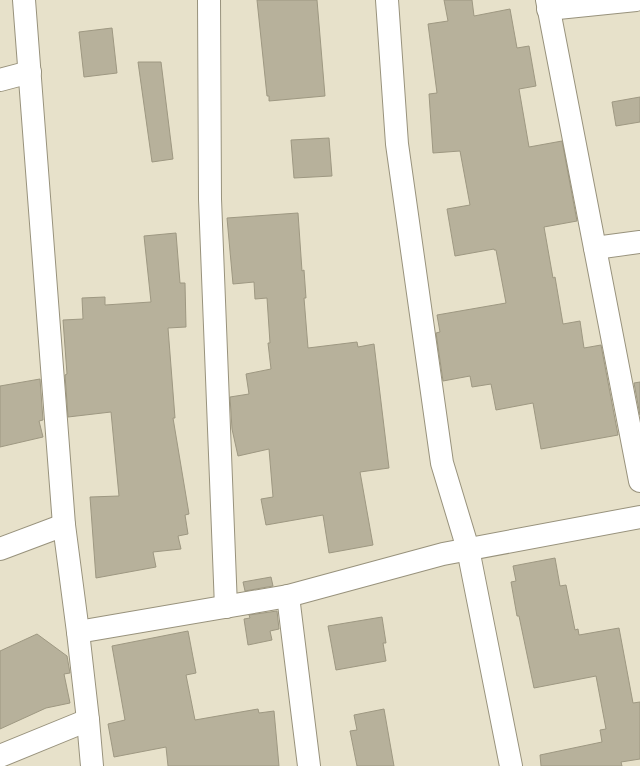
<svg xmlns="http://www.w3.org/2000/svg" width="640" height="766" font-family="'Fira Sans',sans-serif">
  <rect width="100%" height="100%" fill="#e7e1ca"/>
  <g fill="#b7b19b" stroke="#9e9882">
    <path d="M257,0H317L325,96L269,101V96H267Z"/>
    <path d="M444,0H472L474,16L510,9L517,48L529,46L536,86L519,89L529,147L562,141L577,221L544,227L553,278L555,277L563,324L580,321L584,348L601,345L618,435L541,449L533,403L496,410L491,384L472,387L470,376L443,381L436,333L440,332L437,315L506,303L496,250H494V249L455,256L447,209L470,205L460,151L433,153L429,94L437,93L428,24L448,21Z"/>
    <path d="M112,28L117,73L84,77L79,32Z"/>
    <path d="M138,62H161L173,159L152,162Z"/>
    <path d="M640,97V122L616,126L612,102Z"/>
    <path d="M329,138L332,176L294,178L291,140Z"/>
    <path d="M298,213L302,271L304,270L306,298H304L308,348L357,342L358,347L374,344L389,468L360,472L373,545L329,553L323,515L266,525L261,499L273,497L269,449L238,456L232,429L230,397L249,394L246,374L271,369L268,343H270L267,298L255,299L254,282L233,284L227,218Z"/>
    <path d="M176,233L180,283H185L186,327L168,328L175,418H173L189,514L185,515L188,534L178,536L181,549L153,552L156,567L96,578L90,497L119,496L111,412L68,417L65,375L67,374L63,320L83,319L82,298L105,297V305L151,302L144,236Z"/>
    <path d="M40,379L43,420L39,421L43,437L0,447V386Z"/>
    <path d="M640,382V415L634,383Z"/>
    <path d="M555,558L560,586L566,585L575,630L578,629L579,635L619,628L633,703L640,702V759L621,762L622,766H541L540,755L602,742L600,730L606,729L596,676L534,688L519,616H517L511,582L516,581L513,566Z"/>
    <path d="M271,577L273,586L245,591L243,582Z"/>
    <path d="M277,611L279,629L270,631L272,640L248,645L244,619L250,618L249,615Z"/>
    <path d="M382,617L386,643H383L386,661L336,670L328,626Z"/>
    <path d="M188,631L196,673L186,675L195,720L258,709L259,713L274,711L279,766H168L166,747L114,757L108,724L125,720L112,646Z"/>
    <path d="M37,634L67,656L70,673L64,674L70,703L46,708L0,729V651Z"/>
    <path d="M384,709L394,766H357L350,731L357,730L354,715Z"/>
  </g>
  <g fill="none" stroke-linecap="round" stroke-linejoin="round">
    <defs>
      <g id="street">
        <path d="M24,0L64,525L78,632L88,720L92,766"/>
        <path d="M209,0L210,199L226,607"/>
        <path d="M387,0L397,144L442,463L468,549L511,766"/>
        <path d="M547,0L640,481"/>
        <path d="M548,9L636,0"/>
        <path d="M0,80L30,72"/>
        <path d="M595,248L640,242"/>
        <path d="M0,549L64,525"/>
        <path d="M288,596L309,766"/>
        <path d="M78,632L288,596L443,554L640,517"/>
        <path d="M0,756L88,720"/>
      </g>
    </defs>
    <use href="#street" stroke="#98927c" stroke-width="24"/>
    <use href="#street" stroke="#fff" stroke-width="22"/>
  </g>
</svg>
